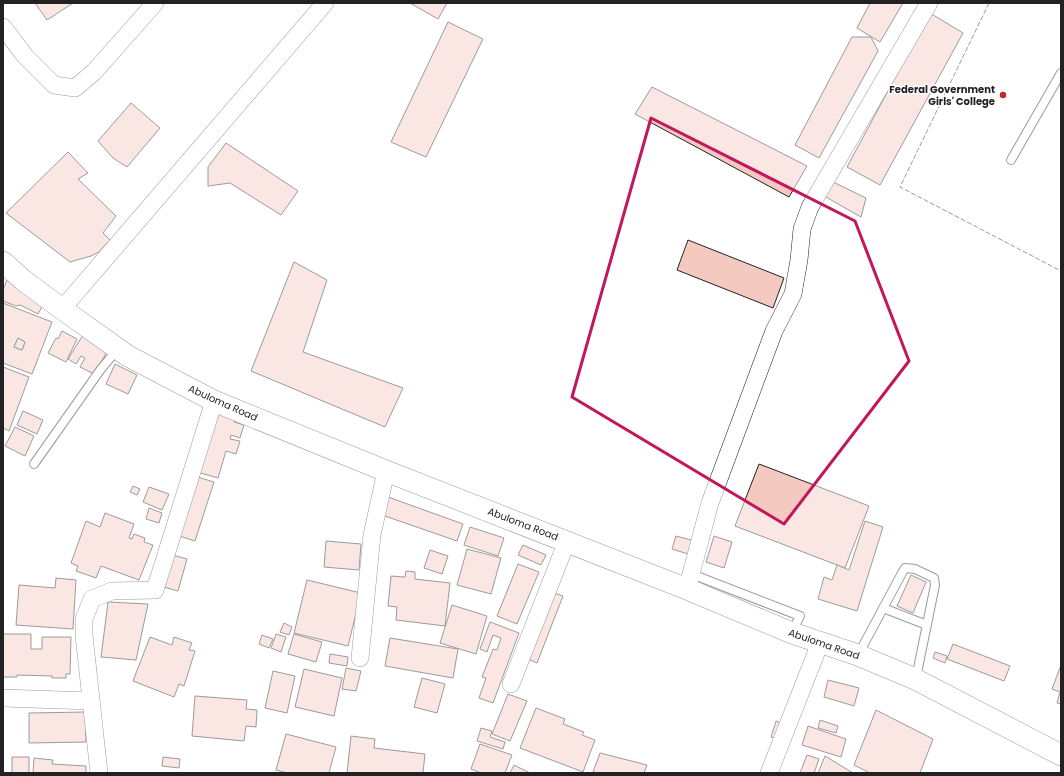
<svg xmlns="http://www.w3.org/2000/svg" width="1064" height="776" font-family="Poppins,sans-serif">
  <rect width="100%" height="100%" fill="#fff"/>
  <g fill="#f3c9c0" stroke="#222" fill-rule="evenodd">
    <path d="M35,3H73L47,20Z"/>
    <path d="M410,3H447L438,19Z"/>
    <path d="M870,3H903L880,42L857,28Z"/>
    <path d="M930,13L963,33L880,185L847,167Z"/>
    <path d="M448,22L483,39L426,157L391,142Z"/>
    <path d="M852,37H871L878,51L819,158L795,145Z"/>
    <path d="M652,87L807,166L789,197L635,114Z"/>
    <path d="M131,103L160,128L127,167L113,158L98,141Z"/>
    <path d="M226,143L298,191L281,215L230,183L208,186V167Z"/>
    <path d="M68,152L88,173L78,179L116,216L103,233L110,240L99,252L91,256L70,262L6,213Z"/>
    <path d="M831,181L866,198L861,217L824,196Z"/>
    <path d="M688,240L784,278L773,308L677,270Z"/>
    <path d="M294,262L327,280L303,352L403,388L385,427L251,371Z"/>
    <path d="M8,277L43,305L38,314L20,305L16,306L3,301V290Z"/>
    <path d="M3,303L52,322L32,374L3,363ZM18,338L25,342L22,350L14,347Z"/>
    <path d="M62,331L77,339L66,362L48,353L56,338L58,339Z"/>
    <path d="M83,335L108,350L94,374L80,367L85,358L81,356L76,364L68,359Z"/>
    <path d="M18,338L25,342L22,350L14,347Z"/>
    <path d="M115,364L137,375L128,394L106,384Z"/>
    <path d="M3,367L29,377L9,431L3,428Z"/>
    <path d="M215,409L236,415L234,422L244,425L240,438L231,435L230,439L240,441L236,454L226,451L218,478L197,472Z"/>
    <path d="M23,411L43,420L37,434L17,425Z"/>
    <path d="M15,427L34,436L25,456L5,446Z"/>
    <path d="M759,464L869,506L845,568L735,526Z"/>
    <path d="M194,476L214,482L195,541L176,535Z"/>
    <path d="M133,486L140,489L137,495L130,492Z"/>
    <path d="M149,487L169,494L162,510L143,502Z"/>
    <path d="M388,497L463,524L457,541L382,515Z"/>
    <path d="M149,508L162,513L159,523L146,519Z"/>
    <path d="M105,513L134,524L129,538L132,539L134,534L145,538L144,542L153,545L139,580L101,566L96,578L76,571L78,566L71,563L86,521L100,527Z"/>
    <path d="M865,521L883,527L857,611L818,599L824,577L832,580L837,565L849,570Z"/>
    <path d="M470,527L504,538L498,556L464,545Z"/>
    <path d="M676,536L695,541L691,555L672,549Z"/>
    <path d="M714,536L732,542L724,568L706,562Z"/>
    <path d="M326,541L361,544L359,570L324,567Z"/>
    <path d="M523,545L546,555L541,565L518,555Z"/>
    <path d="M467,549L501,558L491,594L457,585Z"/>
    <path d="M430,550L448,556L442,574L424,568Z"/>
    <path d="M169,554L187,559L178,591L160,586Z"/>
    <path d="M518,564L539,572L517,624L497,616Z"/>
    <path d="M406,571L415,572V579L450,583L445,626L396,620L397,607L388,606L391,576L405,577Z"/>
    <path d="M911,575L926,582L913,613L897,606Z"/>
    <path d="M56,578L76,580L73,629L16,625L19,585L55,588Z"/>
    <path d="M307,580L361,593L348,646L294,633Z"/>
    <path d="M551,592L563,596L537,663L526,658Z"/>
    <path d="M108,602L148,604L136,660L101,657Z"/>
    <path d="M452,605L487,616L476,654L440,643Z"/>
    <path d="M490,622L519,633L493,703L479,698L486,678L482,677L493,649L497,650L501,638L493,635L487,652L480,649Z"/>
    <path d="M284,623L292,627L289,635L280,632Z"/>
    <path d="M3,634H31V649H42V637H71L70,674H66V678H52V676L17,675V677H3Z"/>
    <path d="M276,634L286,637L281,652L271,648Z"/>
    <path d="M294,634L322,642L316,662L288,654Z"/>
    <path d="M262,635L273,639L269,648L259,644Z"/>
    <path d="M150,637L172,645L174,637L192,643L189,650L195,651L184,686L179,684L174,697L133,681Z"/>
    <path d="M390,638L458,649L453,678L385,666Z"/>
    <path d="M953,644L1010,666L1004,681L947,659Z"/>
    <path d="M935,652L947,656L945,663L933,658Z"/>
    <path d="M330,654L348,657L347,666L329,663Z"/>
    <path d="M1061,665V704L1057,703L1060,692L1052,689Z"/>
    <path d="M346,668L361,671L356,691L342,689Z"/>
    <path d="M304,669L342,678L334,716L295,707Z"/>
    <path d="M273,671L295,676L287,713L265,708Z"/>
    <path d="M422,678L445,684L437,713L414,707Z"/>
    <path d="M828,680L859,688L854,706L824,697Z"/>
    <path d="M508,694L527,701L510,741L492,734Z"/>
    <path d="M195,696L247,700L246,709L257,710L256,727L246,726L244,741L192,736Z"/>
    <path d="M536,708L565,719L563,724L584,732L582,735L595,740L583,772L520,748Z"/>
    <path d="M876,710L933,739L920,773H870L854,765Z"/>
    <path d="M85,712L86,742L29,743V713Z"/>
    <path d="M820,720L838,726L836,733L818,728Z"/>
    <path d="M776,721L784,724L779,740L771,737Z"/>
    <path d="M808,726L846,739L841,757L802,745Z"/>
    <path d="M481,728L492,731L490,737L505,742L503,749L477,741Z"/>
    <path d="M286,734L336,747L329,773H287L276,770Z"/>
    <path d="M351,736L375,739L374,748L425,754L423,773H347Z"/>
    <path d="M480,744L512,755L505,773H481L471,769Z"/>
    <path d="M600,753L647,765L644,773H599L593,772Z"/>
    <path d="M807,755L819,759L814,773H800Z"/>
    <path d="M825,756L853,773H818Z"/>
    <rect x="12" y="757" width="17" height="16"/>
    <path d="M163,757L180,759L179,768L162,766Z"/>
    <path d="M34,758L53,760L52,764L86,766V773H33Z"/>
    <path d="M514,765L530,773H510Z"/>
  </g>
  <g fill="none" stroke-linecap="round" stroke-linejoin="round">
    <defs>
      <g id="service">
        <path d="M1011,160L1061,73"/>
        <path d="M34,464L101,369L117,350"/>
        <path d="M694,575L800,616L792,632"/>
        <path d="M883,608L927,625"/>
        <path d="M858,655L902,573L905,568L915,569L934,578L935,585L916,678"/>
      </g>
      <g id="minor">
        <path d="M3,27L25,56L54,85L75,88L94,72L155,3"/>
        <path d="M62,309L325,3"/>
        <path d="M687,589L710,503L774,331L793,294L799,260L802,229L810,207L929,3"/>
        <path d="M360,658L372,535L386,471"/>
        <path d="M511,684L567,541"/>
        <path d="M3,698L91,701"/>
        <path d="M99,773L84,635V619L92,599L112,591L155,590L214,401"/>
        <path d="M769,773L820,643"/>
      </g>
      <path id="tertiary" d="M3,262L23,280L62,309L128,356L214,401L386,471L687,589L792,633L858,655L915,679L1061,755"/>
    </defs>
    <use href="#service" stroke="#222" stroke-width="10"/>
    <use href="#minor" stroke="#222" stroke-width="18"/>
    <use href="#tertiary" stroke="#222" stroke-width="22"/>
    <use href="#service" stroke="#fff" stroke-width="8"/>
    <use href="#minor" stroke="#fff" stroke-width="17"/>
    <use href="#tertiary" stroke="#fff" stroke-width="21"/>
    <path stroke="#222" stroke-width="1" stroke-dasharray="5 2" stroke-linecap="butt" d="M989,3L900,187L1061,271"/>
  </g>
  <path d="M0 0H1064V776H0ZM651,118L855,221L909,361L784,524L572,397Z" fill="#fff" fill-opacity=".55" fill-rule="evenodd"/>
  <path fill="none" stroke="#c2185b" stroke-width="3" stroke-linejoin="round" d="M651,118L855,221L909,361L784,524L572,397Z"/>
  <circle fill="#c62828" stroke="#fff" stroke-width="1.5" cx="1003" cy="95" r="4"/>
  <g text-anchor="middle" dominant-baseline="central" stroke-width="3" stroke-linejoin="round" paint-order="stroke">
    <g font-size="10" font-weight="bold" fill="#222" stroke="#fff" text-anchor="end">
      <text x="995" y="89">Federal Government<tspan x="995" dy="12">Girls' College</tspan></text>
    </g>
    <g font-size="10" fill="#222" stroke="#fff">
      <text transform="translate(223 403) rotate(24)">Abuloma Road</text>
      <text transform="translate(523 524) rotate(21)">Abuloma Road</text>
      <text transform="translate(824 644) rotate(19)">Abuloma Road</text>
    </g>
  </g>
  <rect width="1064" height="776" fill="none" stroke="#222222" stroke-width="8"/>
</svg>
